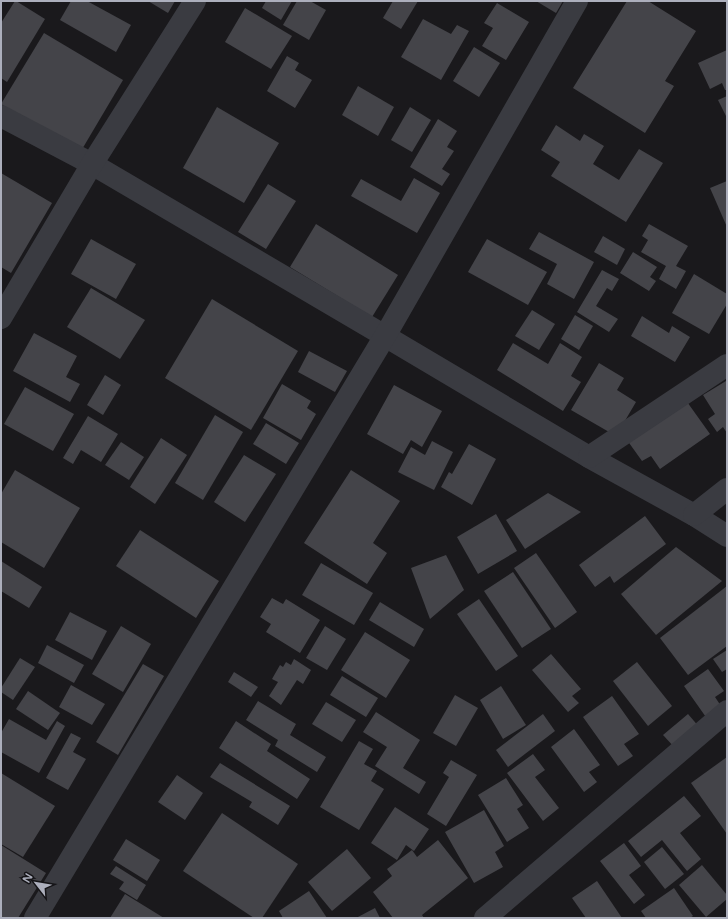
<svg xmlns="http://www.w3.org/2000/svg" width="728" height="919" font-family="'Varela Round',sans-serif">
  <rect width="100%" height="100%" fill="#1a191c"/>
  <g fill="#444449">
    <path d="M15,1H16L45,19L7,82L1,78V23Z"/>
    <path d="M71,1H87L131,25L116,52L60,20Z"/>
    <path d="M148,1H175L168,13Z"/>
    <path d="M266,1H292L281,20L262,8Z"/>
    <path d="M297,1H310L326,10L309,40L283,25Z"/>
    <path d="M393,1H418L401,29L383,18Z"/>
    <path d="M536,1H563L556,13Z"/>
    <path d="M627,1H648L696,31L665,81L674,86L645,133L573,88Z"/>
    <path d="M497,3L529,22L506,60L482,46L493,28L484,23Z"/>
    <path d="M245,8L292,36L271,69L225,42Z"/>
    <path d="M423,19L451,34L457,25L469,31L441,80L401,57Z"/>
    <path d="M44,33L123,80L81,151L1,104Z"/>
    <path d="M474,47L500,63L479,97L453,81Z"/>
    <path d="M727,50V90H725L722,83L710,89L698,63Z"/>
    <path d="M287,56L299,63L295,70L312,80L295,108L267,91Z"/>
    <path d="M358,86L394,107L378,136L342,115Z"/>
    <path d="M727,96V118L718,100Z"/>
    <path d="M217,107L279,143L244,203L183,168Z"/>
    <path d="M410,107L431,120L412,152L391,140Z"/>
    <path d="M438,119L457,131L447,147L454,151L442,169L450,174L442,186L410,167Z"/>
    <path d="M556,125L580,141L584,134L604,146L593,164L619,180L639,149L663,163L626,222L551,176L560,162L541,150Z"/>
    <path d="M1,173L52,203L11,273L1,267Z"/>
    <path d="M414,178L440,193L417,233L351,196L361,179L401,201Z"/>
    <path d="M727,181V227L710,188Z"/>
    <path d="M268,184L296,201L266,249L238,232Z"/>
    <path d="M316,224L398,275L372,317L290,267Z"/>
    <path d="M649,224L688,246L676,266L686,271L676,289L659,279L666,266L641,252L648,240L642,236Z"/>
    <path d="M539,232L594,262L574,299L547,284L557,264L529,249Z"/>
    <path d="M603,236L625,249L617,265L594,252Z"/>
    <path d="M91,239L136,264L116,299L71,274Z"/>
    <path d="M487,239L547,272L528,305L468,272Z"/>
    <path d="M633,252L657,267L650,277L656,281L649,291L620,273Z"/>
    <path d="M602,270L619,279L612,291L607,288L596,306L618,319L609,332L577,312Z"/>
    <path d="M694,274L727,294V304L709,334L672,313Z"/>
    <path d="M91,288L145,320L120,359L67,327Z"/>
    <path d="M212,299L298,351L251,430L165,378Z"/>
    <path d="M532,310L555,324L539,350L515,336Z"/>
    <path d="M575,315L593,326L579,350L561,339Z"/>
    <path d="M642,316L669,333L672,326L690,337L675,362L631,336Z"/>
    <path d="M34,333L77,356L66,377L80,384L70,402L13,371Z"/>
    <path d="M513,343L548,364L560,343L582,357L571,376L581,382L563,411L497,370Z"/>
    <path d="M309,351L347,371L335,392L298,372Z"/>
    <path d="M599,363L624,378L617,390L636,402L616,436L571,410Z"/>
    <path d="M105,375L121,385L103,415L87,405Z"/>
    <path d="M726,381L727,383V433L723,427L717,432L708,419L715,414L703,395Z"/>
    <path d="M282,384L311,401L307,408L316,414L301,440L263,418Z"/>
    <path d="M394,385L442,411L422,447L411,440L403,454L367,434Z"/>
    <path d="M25,387L74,414L53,451L4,424Z"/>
    <path d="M685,399L710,434L660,469L651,456L642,461L627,440Z"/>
    <path d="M215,415L243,432L203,500L175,483Z"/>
    <path d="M88,416L118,434L101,462L81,450L73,464L63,458Z"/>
    <path d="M266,423L299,443L286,464L253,444Z"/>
    <path d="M161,438L187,455L155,504L130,487Z"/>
    <path d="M432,441L453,452L434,490L398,472L411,447L425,455Z"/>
    <path d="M121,442L144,457L129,480L105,465Z"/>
    <path d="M469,444L496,459L472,505L441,487L449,472L452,474Z"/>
    <path d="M244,455L276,474L245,522L214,502Z"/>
    <path d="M15,470L80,508L44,568L1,542V494Z"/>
    <path d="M351,470L400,501L373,543L387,553L367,584L304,543Z"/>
    <path d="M548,493L581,512L525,549L506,520Z"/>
    <path d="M496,514L517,551L478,574L457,537Z"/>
    <path d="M645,516L666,544L614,583L610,576L595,587L579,565Z"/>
    <path d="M140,530L219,581L196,618L116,566Z"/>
    <path d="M676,547L722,581L656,635L621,594Z"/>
    <path d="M536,553L577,612L555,628L514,568Z"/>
    <path d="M446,555L464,590L430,619L411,568Z"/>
    <path d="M1,561L42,587L29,608L1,591Z"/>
    <path d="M321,563L373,593L354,625L302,595Z"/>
    <path d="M513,572L551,629L522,648L484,591Z"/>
    <path d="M727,586V646L688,675L660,638Z"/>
    <path d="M272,598L283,604L286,599L320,620L300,653L266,632L271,624L260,617Z"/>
    <path d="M479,599L518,656L496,671L457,614Z"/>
    <path d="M380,602L424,629L414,647L369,620Z"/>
    <path d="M70,612L107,631L92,660L55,640Z"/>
    <path d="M121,626L151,644L123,692L92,674Z"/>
    <path d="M325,626L346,639L327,670L306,658Z"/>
    <path d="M365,632L410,660L386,698L341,670Z"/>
    <path d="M47,645L84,665L74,683L38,663Z"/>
    <path d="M727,650V669L722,672L713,659Z"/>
    <path d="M551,654L581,689L572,696L579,703L568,712L532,670Z"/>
    <path d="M20,658L35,667L13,700L1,692V688Z"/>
    <path d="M294,659L311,670L303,684L297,680L281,705L269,696L278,682L272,679L280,665L283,667L286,662L291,665Z"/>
    <path d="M637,662L672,706L648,726L613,681Z"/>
    <path d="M143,664L164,676L118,755L96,742Z"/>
    <path d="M708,669L724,691L715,697L723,709L708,720L684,686Z"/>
    <path d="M234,672L258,687L251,697L228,682Z"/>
    <path d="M342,676L378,698L366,717L330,695Z"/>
    <path d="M71,685L105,704L92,725L59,707Z"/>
    <path d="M501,686L526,725L503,739L480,700Z"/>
    <path d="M28,691L60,713L48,730L16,709Z"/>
    <path d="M455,695L478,708L456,746L433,733Z"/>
    <path d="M612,696L639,734L624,744L633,756L618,766L583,717Z"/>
    <path d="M258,701L296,724L290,735L326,757L317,772L275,746L278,740L246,720Z"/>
    <path d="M326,702L356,720L342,742L312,724Z"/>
    <path d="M376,712L420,740L403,768L426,782L419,794L375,766L387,747L363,732Z"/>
    <path d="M543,714L555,731L508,767L496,750Z"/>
    <path d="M688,714L700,728L676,749L663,735Z"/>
    <path d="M9,719L46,740L57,721L65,726L39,773L1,752V733Z"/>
    <path d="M236,721L271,744L267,751L310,779L297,799L219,748Z"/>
    <path d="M574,729L600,765L589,772L597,782L584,792L551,747Z"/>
    <path d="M71,733L81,738L73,752L86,759L68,790L46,778Z"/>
    <path d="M359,741L373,749L364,764L377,771L371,781L384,789L359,830L320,807Z"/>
    <path d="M533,754L545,770L535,777L559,808L543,821L507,773Z"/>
    <path d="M727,757V834L691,783Z"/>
    <path d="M451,760L477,775L446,826L427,814L449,777L443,773Z"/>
    <path d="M220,763L290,806L278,825L249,807L252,802L210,777Z"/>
    <path d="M1,773L55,806L23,857L1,844Z"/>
    <path d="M177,775L203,793L185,820L158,802Z"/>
    <path d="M506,778L523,805L517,809L529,828L507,842L478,795Z"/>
    <path d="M684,796L701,816L680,833L701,859L687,871L662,840L641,857L628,841Z"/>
    <path d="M395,807L429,829L414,851L406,845L397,860L371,843Z"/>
    <path d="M484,810L504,846L495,852L503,867L474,883L445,832Z"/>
    <path d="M222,813L298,864L262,918H254L183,871Z"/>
    <path d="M126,839L160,860L147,881L113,860Z"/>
    <path d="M438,840L468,878L422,915L424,918H393L373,892L392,876L387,869L412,850L417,857Z"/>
    <path d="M624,843L641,866L629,875L645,895L634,904L600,861Z"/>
    <path d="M1,845L46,873L18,918H1Z"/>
    <path d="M662,847L684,874L665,889L644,862Z"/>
    <path d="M347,849L371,878L332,911L308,882Z"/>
    <path d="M702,865L727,895V899L706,917L679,885Z"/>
    <path d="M116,866L146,885L137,900L119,889L124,882L110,874Z"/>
    <path d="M597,881L622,918H586L572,898Z"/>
    <path d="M674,888L693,916L690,918H646L641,911Z"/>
    <path d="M309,891L327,918H283L279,911Z"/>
    <path d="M125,894L164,918H110Z"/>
    <path d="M375,908L380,918H356Z"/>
  </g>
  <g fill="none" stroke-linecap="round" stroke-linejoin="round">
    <g stroke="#3a3b41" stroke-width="22">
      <path d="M1,116L92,164L385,336L589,457L694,515L727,536"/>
      <path d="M1,318L92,164L195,1"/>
      <path d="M589,457L727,365"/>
      <path d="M694,515L727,489"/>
      <path d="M35,918L385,336L577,1"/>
      <path d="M485,918L727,711"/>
    </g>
  </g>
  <rect width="728" height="919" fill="none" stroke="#acafbc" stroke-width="4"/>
  <g transform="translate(36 883) rotate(301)" stroke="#151417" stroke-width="3" paint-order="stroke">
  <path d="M0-3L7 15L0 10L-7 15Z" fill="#acafbc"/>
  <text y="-6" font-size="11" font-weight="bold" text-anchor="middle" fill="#acafbc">N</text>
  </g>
</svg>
